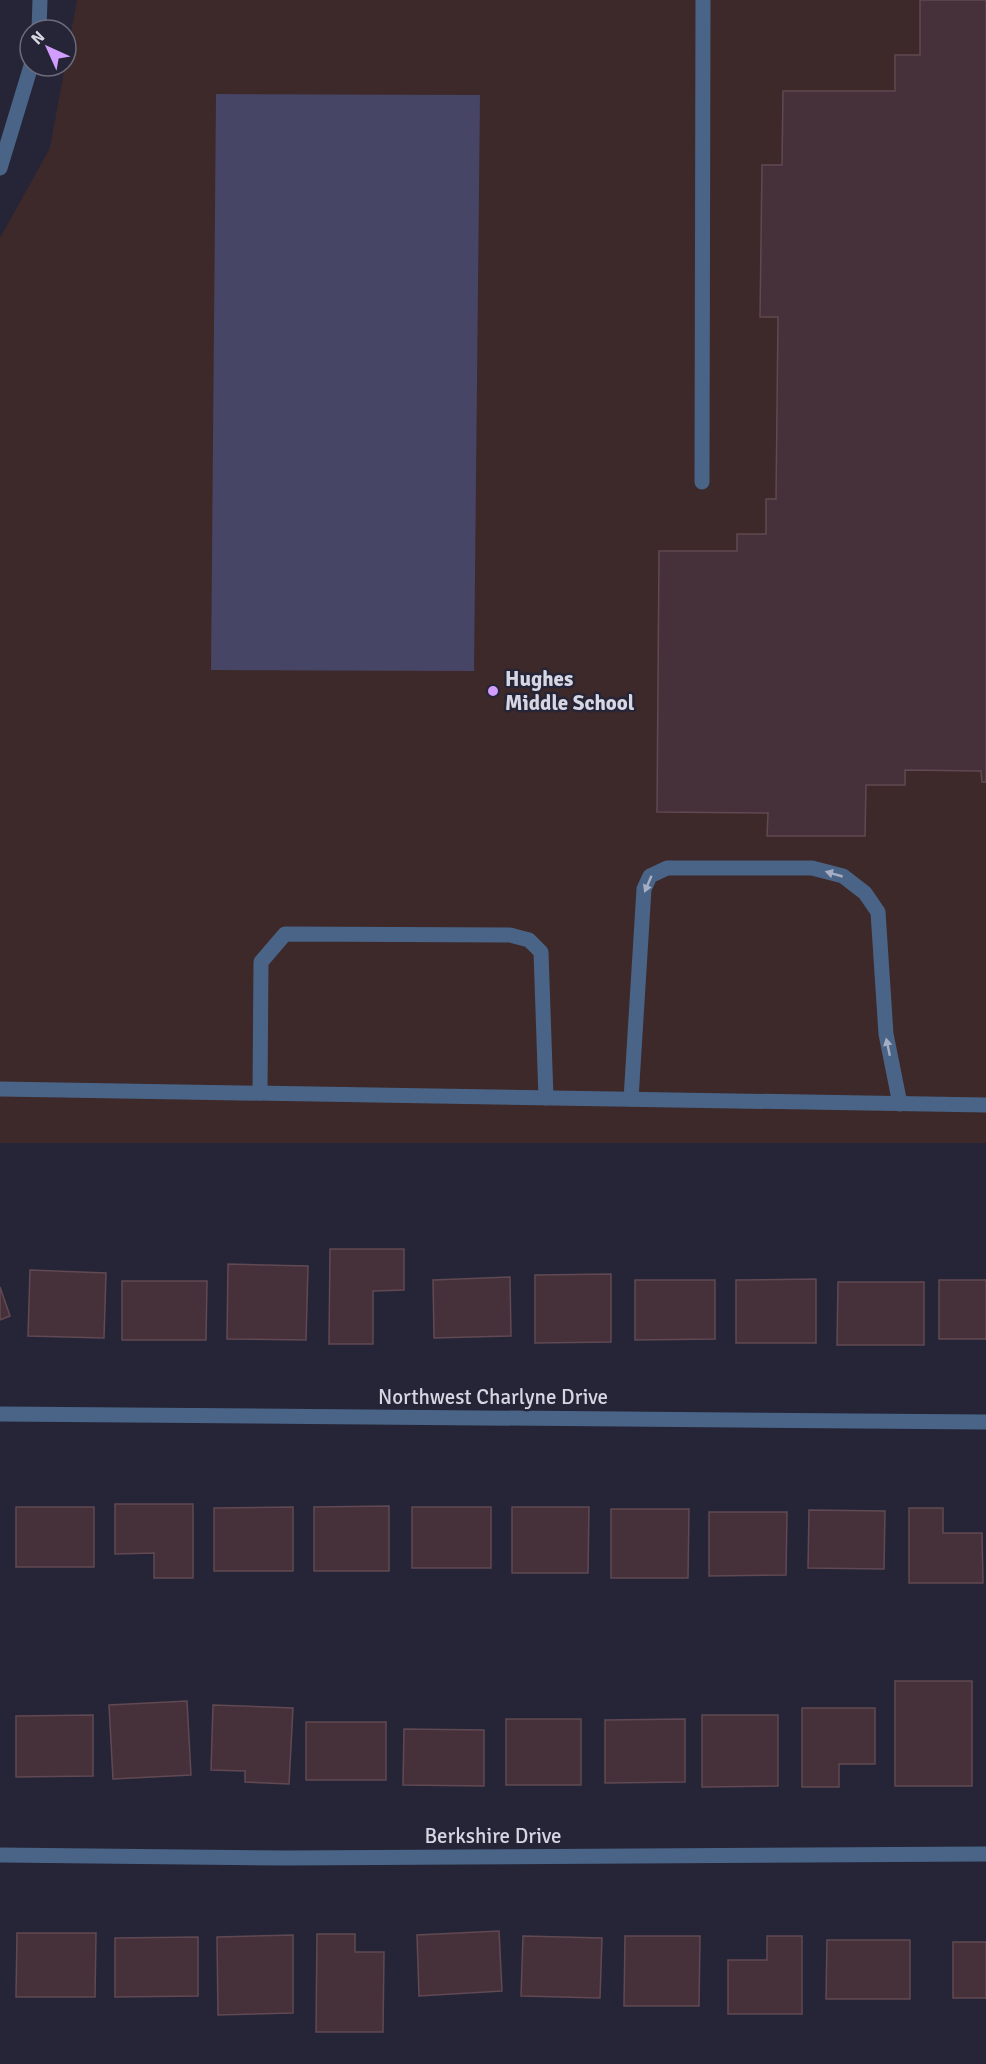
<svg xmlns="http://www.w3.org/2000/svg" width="986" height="2064" font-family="Signika,sans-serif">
  <rect width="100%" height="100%" fill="#262537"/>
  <path fill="#3d2929" d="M77,0H986V1143H0V238L50,148Z"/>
  <path fill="#474565" d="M216,94L480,95L474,671L211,670Z"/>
  <g fill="#46313a" stroke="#604952" stroke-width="1.5">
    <path d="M920,0H986V782H982L981,771L905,770V785H866L865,836H767L768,813L657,812L659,551H737V534H766V499H776L778,317H760L762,165H782L783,91H895V55H920Z"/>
    <path d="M330,1249H404V1290L373,1291V1344H329Z"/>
    <path d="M228,1264L308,1266L306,1340L227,1339Z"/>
    <path d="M30,1270L106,1273L104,1338L28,1336Z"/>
    <path d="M611,1274V1342L535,1343V1275Z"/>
    <path d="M510,1277L511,1336L434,1338L433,1280Z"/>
    <path d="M816,1279V1343H736V1280Z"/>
    <path d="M635,1280H715V1339L635,1340Z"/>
    <rect x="939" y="1280" width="47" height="59"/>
    <path d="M122,1281H207L206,1340H122Z"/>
    <path d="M838,1282H924V1345H837Z"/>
    <path d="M0,1287L10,1316L0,1320Z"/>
    <path d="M115,1504H193V1578H154V1553L115,1554Z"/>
    <path d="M389,1506V1571H314V1507Z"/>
    <rect x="16" y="1507" width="78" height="60"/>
    <path d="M293,1507V1571H214V1508Z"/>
    <rect x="412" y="1507" width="79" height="61"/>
    <path d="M512,1507H589L588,1573H512Z"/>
    <path d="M909,1508H943V1533H982L983,1583H909Z"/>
    <path d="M611,1509H689L688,1578H611Z"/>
    <path d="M809,1510L885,1511L884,1569L808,1568Z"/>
    <path d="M709,1512H787L786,1575L709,1576Z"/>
    <rect x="895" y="1681" width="77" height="105"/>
    <path d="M187,1701L191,1775L113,1779L109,1705Z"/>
    <path d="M213,1705L293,1708L289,1784L245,1782V1771L211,1770Z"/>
    <path d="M802,1708H875V1764H839V1787H802Z"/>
    <path d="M93,1715V1776L16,1777V1716Z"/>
    <path d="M702,1715H778V1786L702,1787Z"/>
    <rect x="506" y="1719" width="75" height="66"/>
    <path d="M685,1719V1782L605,1783V1720Z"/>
    <rect x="306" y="1722" width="80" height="58"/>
    <path d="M404,1729L484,1730V1786L403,1785Z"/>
    <path d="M499,1931L502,1991L419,1996L417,1935Z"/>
    <path d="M17,1933H96L95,1997H16Z"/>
    <path d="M317,1934H355V1952H384L383,2032H316Z"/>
    <path d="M293,1935V2013L218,2015L217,1937Z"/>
    <path d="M523,1936L602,1938L600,1998L521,1996Z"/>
    <path d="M625,1936H700L699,2006H624Z"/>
    <path d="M767,1936H802V2014H728V1960H767Z"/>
    <path d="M198,1937V1996L115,1997V1938Z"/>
    <path d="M827,1940H910V1999H826Z"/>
    <rect x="953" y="1942" width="33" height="56"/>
  </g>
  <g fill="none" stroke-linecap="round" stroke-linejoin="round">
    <g stroke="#4a6487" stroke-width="15">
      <path d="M702,482L703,0"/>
      <path d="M0,1089L986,1105"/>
      <path d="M260,1093L261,962L285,934L510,935L529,940L541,952L546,1098"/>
      <path d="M631,1099L644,889L650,876L667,868H812L843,876L865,893L878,912L886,1034L900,1104"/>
    </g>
    <g stroke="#4a6487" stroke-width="15">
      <path d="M39,30L40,0"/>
      <path d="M0,168L31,66"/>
      <path d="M0,1414L986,1422"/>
      <path d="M0,1855L286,1858L986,1854"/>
    </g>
  </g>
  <defs><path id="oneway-solid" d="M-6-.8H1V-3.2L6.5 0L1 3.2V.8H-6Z" transform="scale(1.5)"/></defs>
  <g fill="#a6aec3">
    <use href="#oneway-solid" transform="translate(834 874) rotate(-164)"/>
    <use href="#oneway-solid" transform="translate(648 884) rotate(113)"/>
    <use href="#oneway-solid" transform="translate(888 1047) rotate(-102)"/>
  </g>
  <circle fill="#d19dfe" stroke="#262537" stroke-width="2" cx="493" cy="691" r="6"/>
  <g text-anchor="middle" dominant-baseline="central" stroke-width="5" stroke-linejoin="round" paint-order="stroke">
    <g font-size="21" font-weight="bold" fill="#d7d6e3" stroke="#262537" text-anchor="start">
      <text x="505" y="679">Hughes<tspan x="505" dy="24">Middle School</tspan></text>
    </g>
    <g font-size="21" fill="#d7d6e3" stroke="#262537">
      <text x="493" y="1397">Northwest Charlyne Drive</text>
      <text x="493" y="1836">Berkshire Drive</text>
    </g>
  </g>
  <g transform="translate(48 48) rotate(315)"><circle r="28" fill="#262537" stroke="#6d6c7c" stroke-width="1.5"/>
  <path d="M0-4.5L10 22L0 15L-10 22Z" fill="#d19dfe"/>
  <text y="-9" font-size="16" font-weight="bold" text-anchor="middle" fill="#d7d6e3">N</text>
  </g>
</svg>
